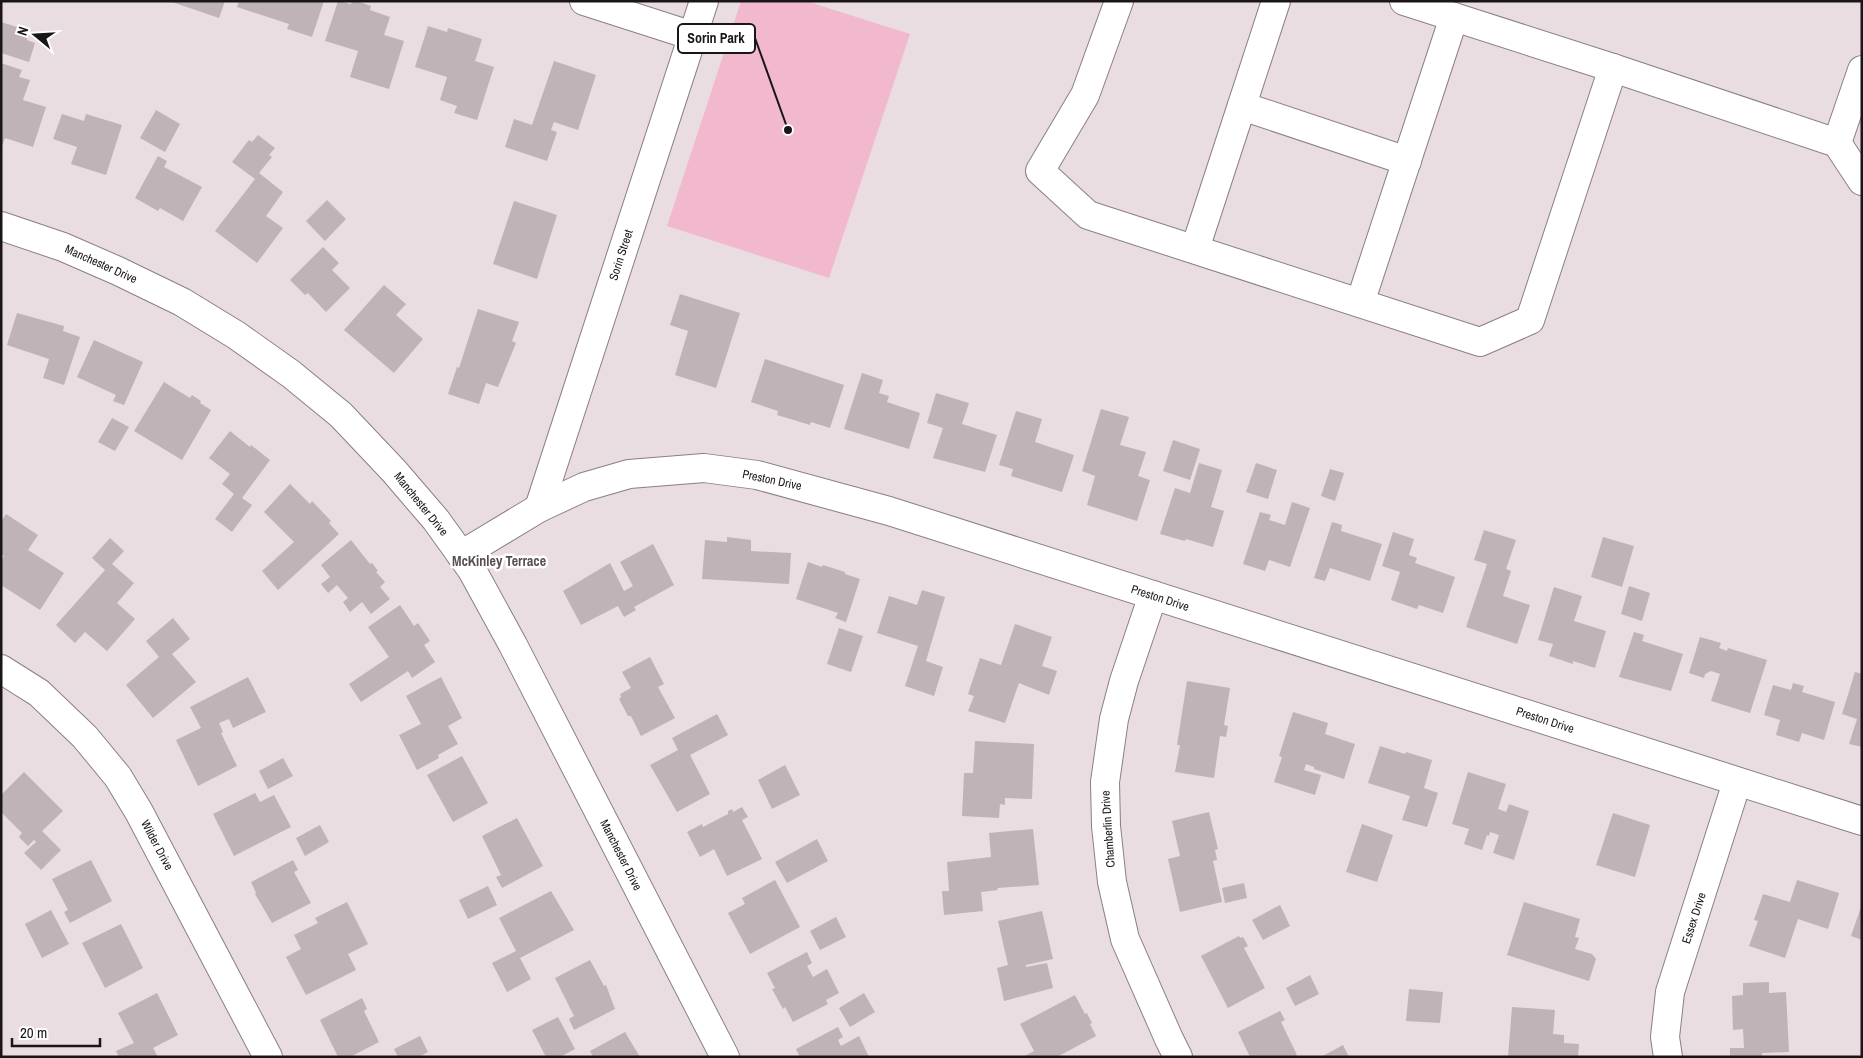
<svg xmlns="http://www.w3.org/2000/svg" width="1863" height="1058" font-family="'Archivo Narrow',sans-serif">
  <rect width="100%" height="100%" fill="#eadde2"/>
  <path fill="#f2b9ce" d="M741,1H806L910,34L829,278L667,226Z"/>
  <g fill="#bfb3b7">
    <path d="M169,1H225L219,18Z"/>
    <path d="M239,1H324L312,37L287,29L289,24L237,7Z"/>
    <path d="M338,1L351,4L352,1H357L371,6L370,10L390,17L384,35L404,41L389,89L350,77L358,51L325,41Z"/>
    <path d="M1,22L30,31L27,40L35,43L29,62L1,53Z"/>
    <path d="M428,26L447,32L448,28L482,39L475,61L494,67L477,120L454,113L457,106L440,100L447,77L415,67Z"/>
    <path d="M554,61L596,75L578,130L554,122L551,130L557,132L547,161L505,147L514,119L532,125Z"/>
    <path d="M1,63L22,70L19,77L30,80L23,100L46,107L33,147L5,138L1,148Z"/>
    <path d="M156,110L180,124L165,152L140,138Z"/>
    <path d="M62,114L84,121L86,114L122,125L106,175L71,164L77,147L53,139Z"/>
    <path d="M258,135L275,148L269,155L272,157L259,173L283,192L266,216L283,228L257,263L215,231L255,179L232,162L249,140L252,142Z"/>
    <path d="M158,156L167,161L164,167L202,187L183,221L160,208L158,211L135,198Z"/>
    <path d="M327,200L346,219L325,241L306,221Z"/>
    <path d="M514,201L557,215L537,279L493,264Z"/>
    <path d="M323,247L339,263L332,270L350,288L326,312L308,293L305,295L290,280Z"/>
    <path d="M384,285L406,304L396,315L423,339L394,373L344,330Z"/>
    <path d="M680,294L740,313L716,388L675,375L688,331L670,325Z"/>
    <path d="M478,309L519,322L512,341L516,343L498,387L486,383L479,404L448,394L457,367L459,368Z"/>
    <path d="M17,313L64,326L63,331L80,337L64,385L43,378L49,359L7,345Z"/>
    <path d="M94,340L143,362L124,405L113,401L116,395L77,377Z"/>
    <path d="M765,359L844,385L830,428L811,422L810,425L777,415L778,411L751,402Z"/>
    <path d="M862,373L883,380L879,393L889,396L887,402L920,413L909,449L844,429Z"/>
    <path d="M164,382L190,398L192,395L201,401L200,403L211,410L182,460L134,431Z"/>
    <path d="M936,393L969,403L962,424L997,435L985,472L933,458L943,428L927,423Z"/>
    <path d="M1101,409L1129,417L1120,445L1146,452L1138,476L1150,480L1137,521L1087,505L1095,476L1082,471Z"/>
    <path d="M1016,411L1042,419L1035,442L1074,455L1062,492L1011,476L1013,469L999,465Z"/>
    <path d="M112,418L129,427L115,451L98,442Z"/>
    <path d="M230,431L250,447L251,445L270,460L242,498L252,505L232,532L215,519L234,494L222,484L230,474L209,458Z"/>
    <path d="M1173,440L1200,449L1190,480L1163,471Z"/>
    <path d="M1199,463L1222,470L1211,507L1224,511L1213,547L1186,539L1185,541L1160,534L1175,488L1190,493Z"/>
    <path d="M1256,463L1277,470L1268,499L1246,492Z"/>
    <path d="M1330,469L1344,473L1335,501L1321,496Z"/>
    <path d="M290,484L310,504L312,501L331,521L329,523L339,534L278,590L262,571L294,542L264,512Z"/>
    <path d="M1292,502L1310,508L1290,567L1269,560L1265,571L1243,564L1260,512L1271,515L1269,520L1285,525Z"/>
    <path d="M6,514L38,535L28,550L64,573L40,610L1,585V561L4,556L1,554V522Z"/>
    <path d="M1332,522L1342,525L1341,531L1382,544L1370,581L1330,568L1325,581L1314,578Z"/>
    <path d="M1484,530L1516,540L1506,569L1511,571L1503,596L1530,605L1517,644L1466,627L1487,564L1474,560Z"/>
    <path d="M1393,532L1414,539L1409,555L1417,558L1415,563L1455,577L1443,613L1419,605L1417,609L1391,600L1400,572L1382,566Z"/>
    <path d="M727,537L751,540V551L791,553L789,584L702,579L705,540L727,542Z"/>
    <path d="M1603,537L1634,546L1622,587L1591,577Z"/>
    <path d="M110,538L124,551L112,564L134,583L117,603L135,619L107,651L85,632L75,643L56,625L105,570L92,558Z"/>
    <path d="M351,540L370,564L372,563L378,571L376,572L385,582L380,587L390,599L371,614L362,602L350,612L343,602L348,598L337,585L328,593L321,584L330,577L321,565Z"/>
    <path d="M653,544L674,585L634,607L636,610L624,617L618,606L581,625L563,591L610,563L624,591L633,586L620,562Z"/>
    <path d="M808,562L822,567L823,565L845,572V574L860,579L846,622L835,618L838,613L796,599Z"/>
    <path d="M1629,586L1650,593L1642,621L1621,614Z"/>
    <path d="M1554,587L1582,596L1574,621L1606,631L1595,668L1573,661V664L1549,656L1553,644L1538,640Z"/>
    <path d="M922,590L945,597L926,661L943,667L934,696L905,686L918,646L877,633L889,596L917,605Z"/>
    <path d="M400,605L414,626L418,623L430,641L424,645L435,662L412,678L408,671L361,702L349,684L389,657L368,627Z"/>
    <path d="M173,618L190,639L172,654L196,682L153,718L126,685L159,657L146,641Z"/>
    <path d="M1015,624L1052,637L1042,666L1057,671L1049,695L1019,683L1005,723L968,711L974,696L968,694L980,658L1001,665Z"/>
    <path d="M839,628L863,636L851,672L827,664Z"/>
    <path d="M1634,632L1644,635L1642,641L1683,654L1671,691L1619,677Z"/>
    <path d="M1700,637L1721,643L1719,648L1727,651L1728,648L1767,660L1750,713L1711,701L1720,674L1711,671L1705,674L1704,678L1689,673Z"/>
    <path d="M650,657L664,684L658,687L675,718L641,736L631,716H628L619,699L621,697L620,694L631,688L622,672Z"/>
    <path d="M1855,672L1862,674V747L1849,744L1857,719L1842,714Z"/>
    <path d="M248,677L266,712L233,728L229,719L219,723L223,732L221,733L237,766L198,786L176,740L201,728L190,707Z"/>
    <path d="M441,677L462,718L448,726L458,744L438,755L439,758L417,770L399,735L421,724L406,696Z"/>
    <path d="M1187,681L1230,688L1224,725L1228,726L1226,737L1220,736L1214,778L1175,772L1180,745H1177Z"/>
    <path d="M1793,683L1804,686L1802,692L1835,702L1824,740L1802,733L1799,742L1776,735L1780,720L1764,715L1773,685L1791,690Z"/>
    <path d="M1293,712L1328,723L1325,734L1355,744L1344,779L1314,769V767L1306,764L1304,770L1321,775L1315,795L1274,782L1282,757L1279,756Z"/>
    <path d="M717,714L728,735L690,755L710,794L677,812L650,765L678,750L672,738Z"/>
    <path d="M975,741L1034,744L1032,799L1005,798V805L1000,804L999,818L962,816L964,773H973Z"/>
    <path d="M1380,746L1405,754L1406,752L1432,760L1424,788L1438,793L1427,827L1402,820L1410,796L1368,783Z"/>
    <path d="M462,756L488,803L453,822L427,775Z"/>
    <path d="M283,758L293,776L268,789L259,771Z"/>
    <path d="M785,765L800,795L772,809L758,780Z"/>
    <path d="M24,772L63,811L42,831L61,850L41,870L24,853L36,842L34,840L28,846L19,837L22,833L1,812V795Z"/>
    <path d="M1468,772L1506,784L1498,809L1506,812L1509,804L1529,811L1514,860L1493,853L1499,835L1490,832L1489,836L1487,835L1482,850L1464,844L1469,829L1452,824Z"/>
    <path d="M255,793L260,802L274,795L291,827L234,856L213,814Z"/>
    <path d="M742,807L748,817L742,820L762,859L727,876L714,849L700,857L687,832L702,824L703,827L728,814V811L732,809L733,812Z"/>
    <path d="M1209,812L1218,849L1215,850L1217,860L1213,861L1222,902L1180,912L1168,859L1180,856L1172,821Z"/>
    <path d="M1613,813L1650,825L1635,877L1596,865Z"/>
    <path d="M517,818L543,866L502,888L496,877L501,875L482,836Z"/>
    <path d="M1362,824L1393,835L1377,882L1346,872Z"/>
    <path d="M320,825L329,842L305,856L296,838Z"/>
    <path d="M1033,829L1039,885L997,888L998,890L981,892L983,911L944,915L942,891H949L947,862L991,857L989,833Z"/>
    <path d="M817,839L828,861L787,883L775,862Z"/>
    <path d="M91,860L112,901L70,923L64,912L68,910L52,879Z"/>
    <path d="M293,860L298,870L294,872L311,903L272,923L255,894L256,893L251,882Z"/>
    <path d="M775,880L800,927L750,954L728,913L745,904L742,898Z"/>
    <path d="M1797,880L1839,893L1828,929L1798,919L1785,958L1749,946L1758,921L1754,920L1763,894L1790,902Z"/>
    <path d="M1244,883L1247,898L1225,903L1222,888Z"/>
    <path d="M488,886L497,905L468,919L459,900Z"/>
    <path d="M551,891L574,930L520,958L531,979L507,992L492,963L516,951L499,918Z"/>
    <path d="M347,902L368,944L348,954L356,970L306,995L286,957L301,949L294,935L318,923L315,918Z"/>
    <path d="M1524,902L1580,919L1575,937L1579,938L1575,949L1592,954L1596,959L1589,981L1507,955Z"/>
    <path d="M1862,904V940L1851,936Z"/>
    <path d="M1280,905L1290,926L1263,940L1252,920Z"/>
    <path d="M51,910L69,944L42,958L25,924Z"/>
    <path d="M1042,911L1053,959L1026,965V967L1047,963L1053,988L1004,1001L997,968L1008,965L998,921Z"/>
    <path d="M836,917L846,937L820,950L810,931Z"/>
    <path d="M121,924L143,968L105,988L82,943Z"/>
    <path d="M1239,936L1240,938L1243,937L1248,946L1244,948L1265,988L1228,1008L1201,956Z"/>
    <path d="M807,952L812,963L807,966L813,977L827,969L839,993L826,1000L828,1004L793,1022L785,1007L783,1009L772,989L775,988L767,973Z"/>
    <path d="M590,960L604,986L606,985L615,1009L574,1030L569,1019L574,1016L555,978Z"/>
    <path d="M1310,975L1319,994L1295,1006L1286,988Z"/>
    <path d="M1769,982V993L1786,992L1789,1052L1762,1053V1057H1730V1048H1744L1743,1029L1733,1030L1732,996L1743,995V983Z"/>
    <path d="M1409,989L1443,992L1440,1023L1406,1021Z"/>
    <path d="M157,993L178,1035L153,1048L158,1057H119L116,1051L134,1043L118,1013Z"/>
    <path d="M864,993L875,1012L850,1027L839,1008Z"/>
    <path d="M1075,995L1085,1014L1087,1013L1092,1023L1090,1024L1096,1036L1057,1057H1023L1034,1051L1020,1024Z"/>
    <path d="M362,998L367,1009L364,1011L379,1042L350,1057H338L320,1020Z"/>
    <path d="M1512,1007L1555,1010L1553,1034L1564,1035V1043L1579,1044L1578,1057H1508Z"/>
    <path d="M1280,1011L1285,1020L1281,1022L1297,1055L1294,1057H1250L1238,1032Z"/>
    <path d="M558,1017L575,1049L560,1057H546L532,1030Z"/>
    <path d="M838,1027L843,1037L838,1040L841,1046L859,1036L869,1057H800L796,1049Z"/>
    <path d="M625,1032L640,1057H593L590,1051Z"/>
    <path d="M420,1036L428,1052L419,1057H398L394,1049Z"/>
    <path d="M1343,1045L1349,1057H1321Z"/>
  </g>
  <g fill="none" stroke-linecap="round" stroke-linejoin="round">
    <defs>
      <g id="minor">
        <path d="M584,1L693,36"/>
        <path d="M1119,1L1085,95L1040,171L1088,215L1480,342L1530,320L1613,68"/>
        <path d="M1404,1L1613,68L1837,143L1862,181"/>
        <path d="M1242,106L1407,161"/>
        <path d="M1837,143L1862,70"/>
        <path d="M1,226L63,247L118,271L182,302L236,335L291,374L341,415L394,471L436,520L472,570L513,645L725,1057"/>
        <path d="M1195,249L1276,1"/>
        <path d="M1360,303L1454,17"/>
        <path d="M539,508L704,1"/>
        <path d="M461,555L539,508L584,487L629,474L704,468L757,475L889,511L1862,821"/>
        <path d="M1153,595L1124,681L1114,719L1105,782L1106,826L1112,882L1125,939L1169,1039L1178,1057"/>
        <path d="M1,669L39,693L85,737L118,777L139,812L268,1057"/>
        <path d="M1668,1057L1665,1037L1670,992L1737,782"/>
      </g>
    </defs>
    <use href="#minor" stroke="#8a7f83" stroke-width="30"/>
    <use href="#minor" stroke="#fff" stroke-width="28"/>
  </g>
  <g text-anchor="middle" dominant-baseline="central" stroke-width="5" stroke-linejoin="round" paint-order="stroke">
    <g font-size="12" fill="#1a1517" stroke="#fff">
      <text transform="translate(621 255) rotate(-72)">Sorin Street</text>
      <text transform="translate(101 264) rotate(24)">Manchester Drive</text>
      <text transform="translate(772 480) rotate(12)">Preston Drive</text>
      <text transform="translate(421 504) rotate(51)">Manchester Drive</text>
      <text transform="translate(1160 598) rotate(18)">Preston Drive</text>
      <text transform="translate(1545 720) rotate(18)">Preston Drive</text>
      <text transform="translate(1108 829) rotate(-94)">Chamberlin Drive</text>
      <text transform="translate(157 845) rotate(62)">Wilder Drive</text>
      <text transform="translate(621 855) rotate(63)">Manchester Drive</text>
      <text transform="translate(1694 918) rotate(-72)">Essex Drive</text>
    </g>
    <g font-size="14" font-weight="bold" fill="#584e51" stroke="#fff">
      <text x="499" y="561">McKinley Terrace</text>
    </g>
  </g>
  <path fill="none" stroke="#1a1517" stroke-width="2" d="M788 130L755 38"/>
  <circle fill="#1a1517" stroke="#fff" stroke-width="2" cx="788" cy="130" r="5"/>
  <rect fill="#fff" stroke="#1a1517" stroke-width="2" x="678" y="24" width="77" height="29" rx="5"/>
  <g font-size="14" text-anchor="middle" font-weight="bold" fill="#1a1517">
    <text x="716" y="43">Sorin Park</text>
  </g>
  <rect width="1863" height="1058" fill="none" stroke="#1a1517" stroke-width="5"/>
  <g transform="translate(35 35) rotate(288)" stroke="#ffffff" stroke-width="4" paint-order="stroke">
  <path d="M0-4L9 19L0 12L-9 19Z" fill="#1a1517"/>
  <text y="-8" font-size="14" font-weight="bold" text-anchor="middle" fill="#1a1517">N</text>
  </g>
  <path d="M12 1038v8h88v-8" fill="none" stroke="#1a1517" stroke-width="2.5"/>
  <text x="20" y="1038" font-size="15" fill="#1a1517" stroke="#ffffff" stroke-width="4" paint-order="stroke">20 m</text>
</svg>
